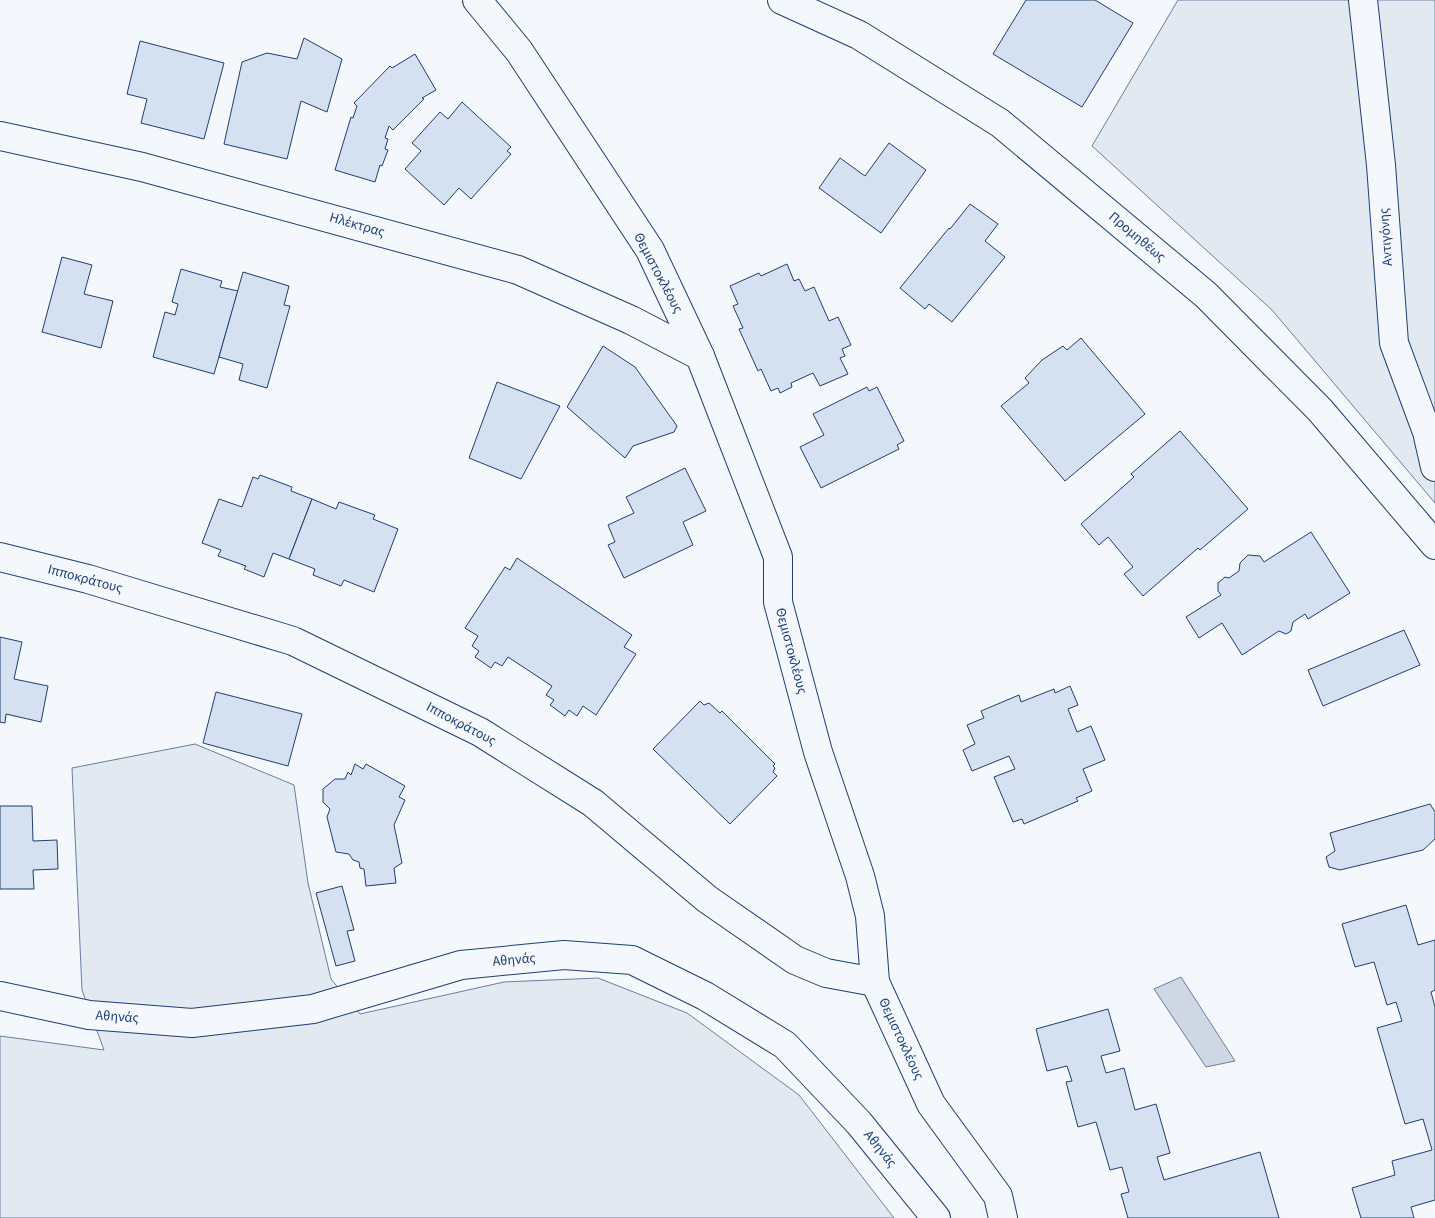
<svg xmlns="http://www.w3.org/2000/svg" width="1435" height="1218" font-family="'Source Sans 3',sans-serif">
  <rect width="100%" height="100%" fill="#f4f7fb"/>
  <g fill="#e3e9f0" stroke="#687fa3">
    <path d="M1178,0H1435V503L1272,310L1092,146Z"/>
    <path d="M195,744L294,785L308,883L331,979L360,1014L504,982L598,978L687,1013L799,1095L894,1218H0V1036L104,1050L82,990L72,768Z"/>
  </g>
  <path fill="#cfd7e4" stroke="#687fa3" d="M1181,977L1235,1061L1206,1067L1154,989Z"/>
  <g fill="#d5e0f0" stroke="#1d3f73">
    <path d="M1026,0H1095L1133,23L1082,107L993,54Z"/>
    <path d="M304,38L342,59L327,112L301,101L287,159L224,144L242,62L267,53L297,59Z"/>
    <path d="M140,41L224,63L204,139L141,123L147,99L127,94Z"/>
    <path d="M415,54L436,90L422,98L424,99L393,130L389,126L385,138L388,139L385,149L388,150L382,166L380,165L375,182L335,170L351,117L353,118L357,106L354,103L390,66L392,68Z"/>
    <path d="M462,102L511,147L507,151L511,154L471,199L459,188L444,205L405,169L421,151L412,143L440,112L448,119Z"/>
    <path d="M889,143L926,170L881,233L819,188L840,158L865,176Z"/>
    <path d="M970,204L998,224L985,241L1005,257L952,322L929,304L925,309L900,288L949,228L950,229Z"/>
    <path d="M62,257L92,265L84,294L113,301L101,348L42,332Z"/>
    <path d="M787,264L794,281L799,279L805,291L814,287L829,321L838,317L851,345L842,349L845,356L840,358L848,374L820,386L813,373L791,383L792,387L780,393L778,388L771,391L761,369L758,371L739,329L743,328L733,306L738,304L730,286L759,273L761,276Z"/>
    <path d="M181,269L222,281L220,287L238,291L214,374L153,357L165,312L175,315L178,304L172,302Z"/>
    <path d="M243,272L289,286L284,305L290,306L267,388L239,380L243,364L219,357Z"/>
    <path d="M1081,338L1145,414L1065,481L1001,406L1029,383L1025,378L1042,360L1063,346L1067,350Z"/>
    <path d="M603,346L635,367L677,426L674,432L633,446L625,458L567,407Z"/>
    <path d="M497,382L560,406L521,479L469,458Z"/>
    <path d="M867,387L869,391L877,387L904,441L897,445L899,449L821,488L800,447L824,435L813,414Z"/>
    <path d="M1180,431L1248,509L1200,550L1198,548L1143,596L1124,574L1133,567L1108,537L1099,545L1081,524L1134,477L1131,474Z"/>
    <path d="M685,468L706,511L683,522L693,545L624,578L608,545L615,542L608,525L634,513L626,497Z"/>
    <path d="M260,475L292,487L291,491L312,499L289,559L273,553L264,577L244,569L246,566L218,556L221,550L202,543L219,499L242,507L253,477L258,479Z"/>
    <path d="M312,499L336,509L339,502L375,515L373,519L398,529L374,592L344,580L341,586L313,575L315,569L289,559Z"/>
    <path d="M1311,532L1350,593L1308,619L1305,614L1293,622L1291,631L1286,634L1279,631L1242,655L1222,623L1199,638L1186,617L1221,595L1218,591V583L1225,577L1229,578L1239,571L1240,563L1248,555L1260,556L1264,562Z"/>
    <path d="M517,558L632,635L624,647L636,654L596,715L583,706L577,716L569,710L565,716L550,705L554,700L546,695L552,686L508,657L502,666L495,662L491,668L475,657L479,651L472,646L478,636L465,628L505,567L510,570Z"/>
    <path d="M1404,630L1420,665L1323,706L1308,670Z"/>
    <path d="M0,637L22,642L14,679L48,686L41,722L6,714L5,723L0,722Z"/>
    <path d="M1070,686L1078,705L1068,709L1077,732L1091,726L1105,760L1083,769L1092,791L1076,798L1078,801L1024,824L1022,819L1013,822L994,777L1015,769L1009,756L972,771L963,750L975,744L967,725L984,718L981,711L1019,695L1021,702L1054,689L1055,693Z"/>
    <path d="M216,692L302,714L288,766L203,743Z"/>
    <path d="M700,701L704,705L709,703L720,713L722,711L775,764L773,766L775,768L773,772L777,776L730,824L653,749Z"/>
    <path d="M355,764L363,769L366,764L405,786L399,797L405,800L394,825L402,863L394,868L396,883L366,886L364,869L360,868L359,862L353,860L349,854L336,852L327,817L330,809L323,802V789L335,779H345L348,772L351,775Z"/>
    <path d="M1430,804L1435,812V839L1423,850L1340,870L1329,867L1326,857L1335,851L1330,833Z"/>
    <path d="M0,806H32L33,841L57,840L58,869L33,870L34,889H0Z"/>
    <path d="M342,886L354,930L347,931L355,961L336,966L316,893Z"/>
    <path d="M1406,905L1418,945L1435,940V990L1431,992L1435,1007V1200L1411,1207L1414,1218H1361L1352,1188L1395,1175L1392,1161L1432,1150L1423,1119L1405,1124L1377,1028L1402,1021L1396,1002L1387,1005L1374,962L1355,967L1342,924Z"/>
    <path d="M1108,1009L1120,1051L1101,1056L1106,1073L1124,1068L1135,1110L1156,1104L1170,1153L1157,1157L1164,1180L1260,1152L1279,1218H1128L1121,1194L1129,1192L1122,1167L1110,1170L1096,1122L1078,1127L1066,1082L1072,1081L1067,1066L1047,1071L1036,1029Z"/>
  </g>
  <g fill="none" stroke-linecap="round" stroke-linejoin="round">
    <defs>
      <g id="minor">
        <path d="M477,0L519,51L650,250L700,356L778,557V602L818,752L860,876L870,916L875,982L931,1104L998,1196L1003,1218"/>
        <path d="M782,0L859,35L1000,123L1206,295L1320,410L1435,545"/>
        <path d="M1363,0L1381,165L1394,343L1427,432L1435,467"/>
        <path d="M0,136L142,167L518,270L631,320L700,356"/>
        <path d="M0,557L88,579L293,641L480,732L593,803L707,899L795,960L826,973L875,982"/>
        <path d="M0,996L89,1015L192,1023L313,1009L461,965L564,955L632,960L705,996L785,1045L859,1123L936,1218"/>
      </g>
    </defs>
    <use href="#minor" stroke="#1d3f73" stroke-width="30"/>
    <use href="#minor" stroke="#f4f7fb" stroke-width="28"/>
  </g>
  <g text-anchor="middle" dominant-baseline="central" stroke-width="4" stroke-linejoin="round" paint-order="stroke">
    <g font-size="14" fill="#1d3f73" stroke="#f4f7fb">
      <text transform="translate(357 225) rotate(16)">Ηλέκτρας</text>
      <text transform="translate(1137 237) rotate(40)">Προμηθέως</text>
      <text transform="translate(1386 237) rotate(-94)">Αντιγόνης</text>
      <text transform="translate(658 273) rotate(62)">Θεμιστοκλέους</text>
      <text transform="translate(85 579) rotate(15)">Ιπποκράτους</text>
      <text transform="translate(791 651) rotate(75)">Θεμιστοκλέους</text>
      <text transform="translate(461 724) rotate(28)">Ιπποκράτους</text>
      <text transform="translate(514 960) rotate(-5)">Αθηνάς</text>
      <text transform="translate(117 1017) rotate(4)">Αθηνάς</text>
      <text transform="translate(901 1039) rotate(65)">Θεμιστοκλέους</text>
      <text transform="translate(880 1149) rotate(51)">Αθηνάς</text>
    </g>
  </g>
</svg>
